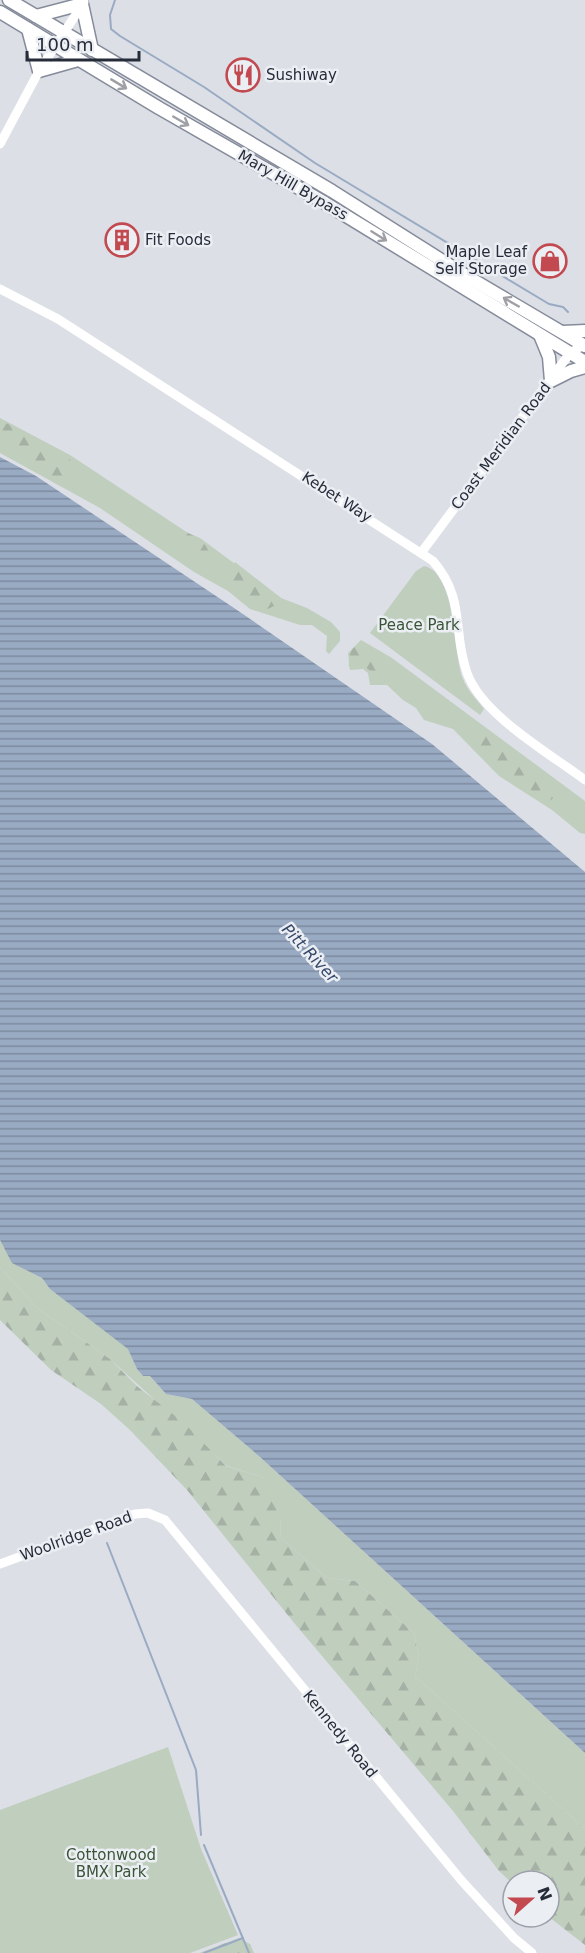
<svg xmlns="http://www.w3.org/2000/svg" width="585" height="1953" font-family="'DejaVu Sans',sans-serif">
  <defs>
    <pattern id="forest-firs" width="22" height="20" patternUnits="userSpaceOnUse" patternTransform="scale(1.5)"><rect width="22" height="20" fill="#c0cebe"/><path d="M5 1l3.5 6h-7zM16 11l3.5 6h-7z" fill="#a5b1a4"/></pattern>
    <pattern id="water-rules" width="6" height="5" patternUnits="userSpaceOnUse" patternTransform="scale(1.5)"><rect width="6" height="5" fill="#99aac3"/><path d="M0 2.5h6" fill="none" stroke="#7d8b9f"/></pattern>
  </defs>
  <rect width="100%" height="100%" fill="#dcdfe5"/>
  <g fill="#c0cebe">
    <path d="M0,418L70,455L188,533L200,538L281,598L307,608L331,622L340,632V641L329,654L326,651L327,636L312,625H300L250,609L228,591L194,572L100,508L0,453Z"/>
    <path d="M424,566C457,573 453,654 463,679C467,690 477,700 484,709L480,715L370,633L416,571Z"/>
    <path d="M361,640L392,658L585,801V834L580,833L552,810L499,776L453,729L424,720L416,708L403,700L387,685H370L368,673L363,669L350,670L348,653Z"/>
    <path d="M0,1240L13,1263L42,1278L50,1289L129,1349L137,1369L143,1376H150L166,1394L192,1399L260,1457L585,1753V1829L415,1676L419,1657L414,1633L355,1581L327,1578L280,1537L281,1517L265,1478L227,1466L110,1359L37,1308L0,1267Z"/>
    <path d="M168,1747L201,1849L238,1935L190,1953H0V1810Z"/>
  </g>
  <g fill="url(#forest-firs)">
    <path d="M0,420L61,451L71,461L72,471L60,480L49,476L0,445Z"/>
    <path d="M188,533C202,539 208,545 211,560L195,557L183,549L182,541Z"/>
    <path d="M235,562L281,598C272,611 264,611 249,608L234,586L230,568Z"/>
    <path d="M364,643L385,659L389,667L384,682L363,665L355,669L349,667C348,656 351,644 364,643Z"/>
    <path d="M490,735L556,785L558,795L549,801L494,768L477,750L476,737Z"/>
    <path d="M0,1267L37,1308L110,1359L138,1387L183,1422L226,1466L265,1478L278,1496L281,1517L280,1537L327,1578L355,1581L414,1633L419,1657L415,1676L585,1829V1945L549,1917V1881H513V1884L499,1871L453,1811L295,1624L187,1490L130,1430L101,1404L51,1370L0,1320Z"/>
    <path d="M239,1938L250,1944L254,1953H199Z"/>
  </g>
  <path fill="url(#water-rules)" d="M0,457L36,476L234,608L432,744L585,872V1753L260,1457L192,1399L166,1394L150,1376H143L137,1369L128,1349L50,1289L42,1278L12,1263L0,1240Z"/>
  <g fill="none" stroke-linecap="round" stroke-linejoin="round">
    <g stroke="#99aac3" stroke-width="2">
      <path d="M115,0L110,15L111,29L120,36L204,87L315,163L549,304L563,307L568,312"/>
      <path d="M107,1543L196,1770L201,1835"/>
      <path d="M204,1845L249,1953"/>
      <path d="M204,1953L243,1938"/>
    </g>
    <defs>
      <g id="highway">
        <path d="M9,0L332,191L468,277L585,346"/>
        <path d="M0,12L159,108L325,203L585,362"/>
        <path d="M36,16L82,4L92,50"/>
        <path d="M28,29L39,71L78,60"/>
        <path d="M563,332L585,331"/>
        <path d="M540,335L549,357L551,381L571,371L585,367"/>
      </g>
    </defs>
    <use href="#highway" stroke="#858b9a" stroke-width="15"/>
    <g stroke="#fff" stroke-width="9">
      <path d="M0,144L39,71L84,2"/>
      <path d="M0,289L58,319L433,561C466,599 452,631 467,673C482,715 549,753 585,780"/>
      <path d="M421,553L570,353L585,344"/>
      <path d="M0,1564L135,1514L148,1513L165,1520L461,1880L514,1938L532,1953"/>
    </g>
    <use href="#highway" stroke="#fff" stroke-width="12"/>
  </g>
  <defs><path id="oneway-shaft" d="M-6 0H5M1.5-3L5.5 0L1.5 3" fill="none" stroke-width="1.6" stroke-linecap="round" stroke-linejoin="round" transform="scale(1.5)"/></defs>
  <g stroke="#9ea0a6">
    <use href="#oneway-shaft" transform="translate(119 84) rotate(31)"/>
    <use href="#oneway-shaft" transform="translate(181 121) rotate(30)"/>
    <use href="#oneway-shaft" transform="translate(379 236) rotate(32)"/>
    <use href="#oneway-shaft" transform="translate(511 302) rotate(-150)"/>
  </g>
  <defs>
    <symbol id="restaurant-ring" viewBox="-11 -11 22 22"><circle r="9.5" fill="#ebeef3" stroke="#c24950" stroke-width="1.5"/><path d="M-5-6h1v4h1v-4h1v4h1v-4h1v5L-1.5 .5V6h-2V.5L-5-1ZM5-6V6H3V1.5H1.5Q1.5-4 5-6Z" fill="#c24950"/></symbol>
    <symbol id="building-ring" viewBox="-11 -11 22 22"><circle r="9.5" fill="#ebeef3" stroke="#c24950" stroke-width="1.5"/><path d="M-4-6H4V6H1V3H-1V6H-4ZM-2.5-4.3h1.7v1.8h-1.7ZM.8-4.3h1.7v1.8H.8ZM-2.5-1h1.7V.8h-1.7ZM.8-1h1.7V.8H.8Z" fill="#c24950"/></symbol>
    <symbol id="shop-ring" viewBox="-11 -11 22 22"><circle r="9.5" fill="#ebeef3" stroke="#c24950" stroke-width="1.5"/><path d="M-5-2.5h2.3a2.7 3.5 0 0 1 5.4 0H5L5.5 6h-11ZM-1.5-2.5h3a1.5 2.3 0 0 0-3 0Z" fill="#c24950"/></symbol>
  </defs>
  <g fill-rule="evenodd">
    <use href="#restaurant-ring" x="224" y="56" width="38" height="38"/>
    <use href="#building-ring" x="103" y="221" width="38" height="38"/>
    <use href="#shop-ring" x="531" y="242" width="38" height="38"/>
  </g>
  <g text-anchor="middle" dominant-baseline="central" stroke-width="5" stroke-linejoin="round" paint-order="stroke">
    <g font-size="15" fill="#272c3a" stroke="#ebeef3" text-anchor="start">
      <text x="266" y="75">Sushiway</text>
      <text x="145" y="240">Fit Foods</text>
      <text x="527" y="252" text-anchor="end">Maple Leaf<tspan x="527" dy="17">Self Storage</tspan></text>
    </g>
    <g font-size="15" fill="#272c3a" stroke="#ebeef3">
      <text transform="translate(293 185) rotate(30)">Mary Hill Bypass</text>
      <text transform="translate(501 446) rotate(-53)">Coast Meridian Road</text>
      <text transform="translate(337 497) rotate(33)">Kebet Way</text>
      <text transform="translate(76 1536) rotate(-20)">Woolridge Road</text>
      <text transform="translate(340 1734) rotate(51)">Kennedy Road</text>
    </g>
    <g font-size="15" fill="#395436" stroke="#ebeef3">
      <text x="419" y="625">Peace Park</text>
      <text x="111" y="1855">Cottonwood<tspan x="111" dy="17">BMX Park</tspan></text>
    </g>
    <g font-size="16" font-style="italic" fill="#35486a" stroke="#ebeef3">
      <text transform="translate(310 953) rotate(47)">Pitt River</text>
    </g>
  </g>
  <g transform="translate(531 1899) rotate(69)"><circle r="28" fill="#ebeef3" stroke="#9da0a9" stroke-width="1.5"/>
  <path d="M0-4.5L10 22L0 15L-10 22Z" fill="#c24950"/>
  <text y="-9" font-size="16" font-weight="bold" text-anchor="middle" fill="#272c3a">N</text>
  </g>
  <path d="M27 51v9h112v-9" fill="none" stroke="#272c3a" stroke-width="3"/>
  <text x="36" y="51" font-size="18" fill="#272c3a" stroke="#ebeef3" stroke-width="4.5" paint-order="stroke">100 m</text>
</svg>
